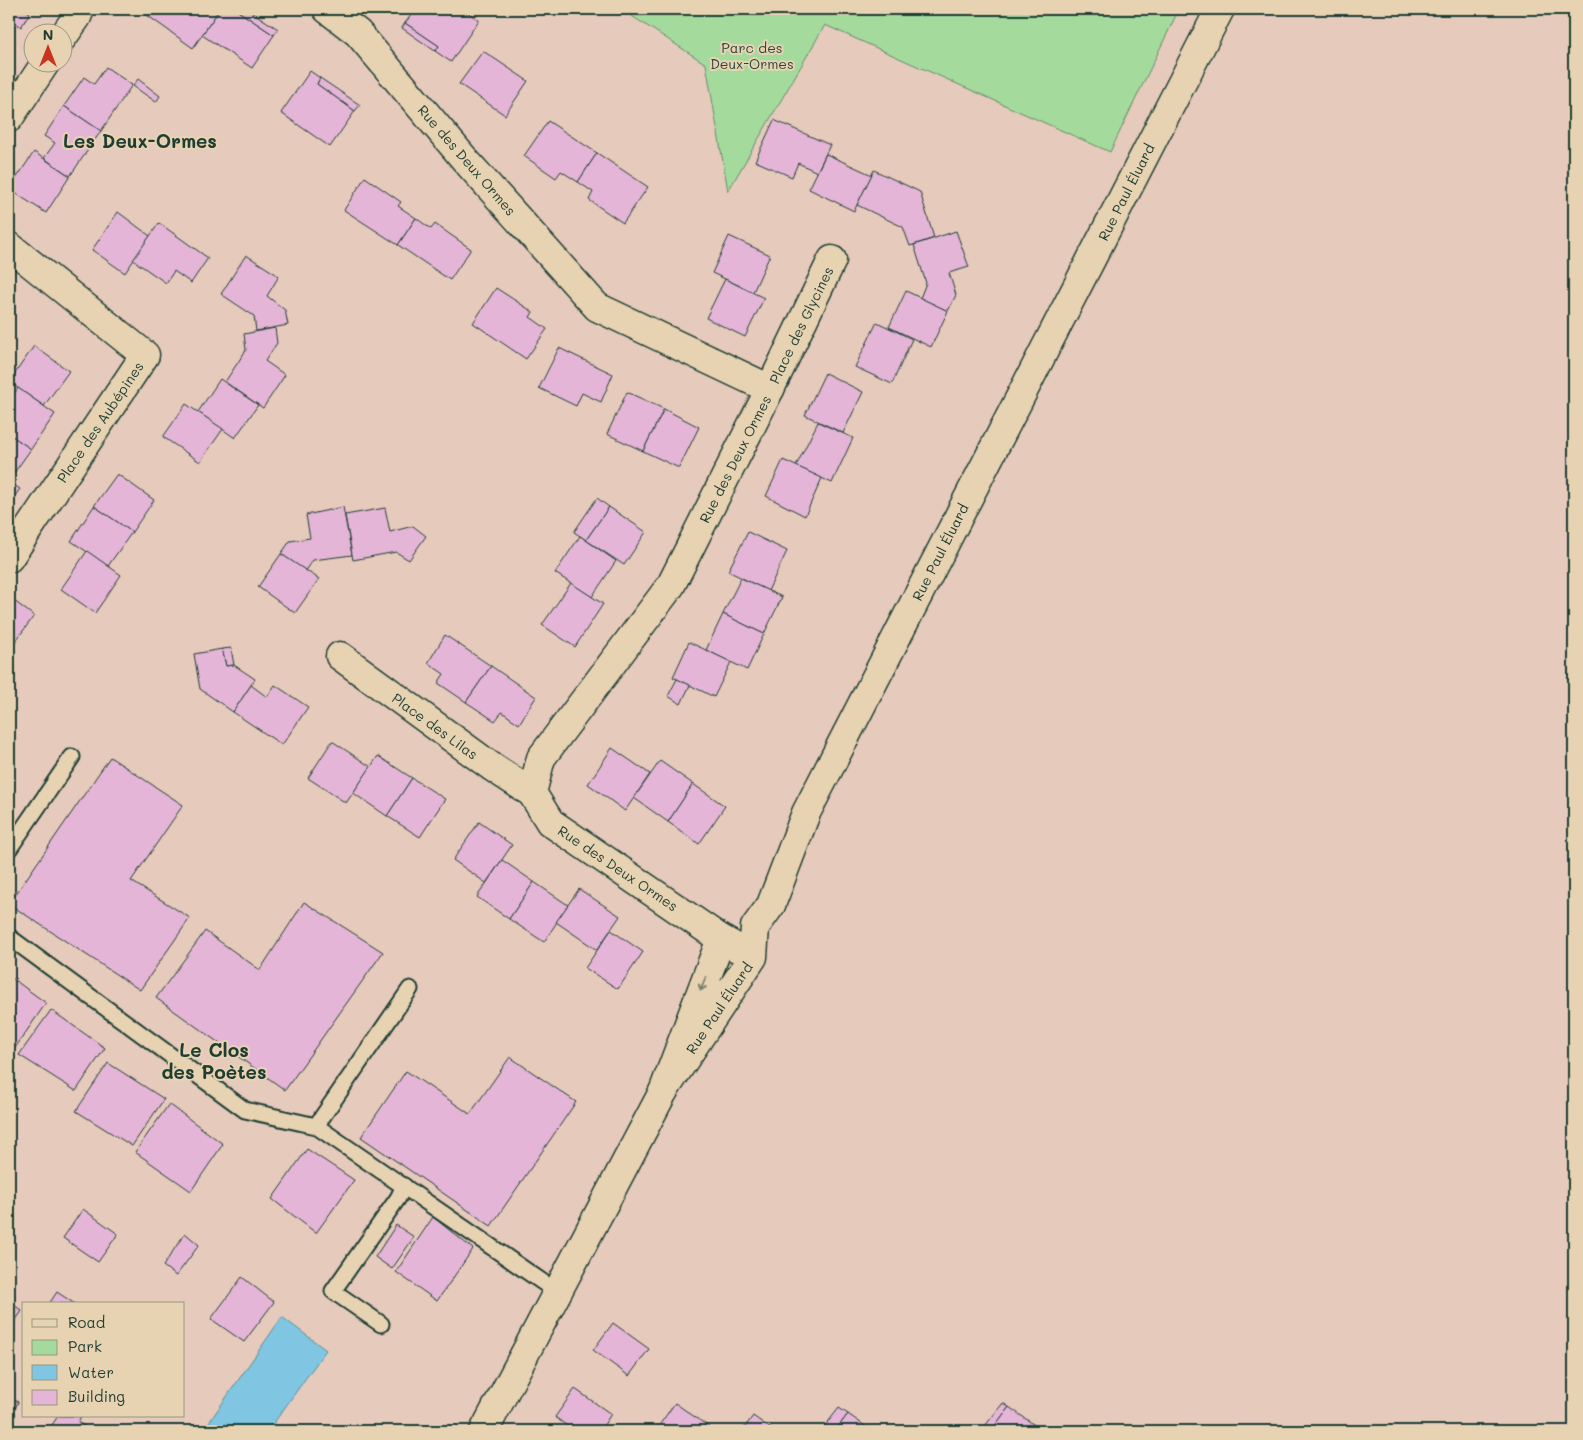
<svg xmlns="http://www.w3.org/2000/svg" width="1583" height="1440" font-family="Mali,sans-serif">
  <rect width="100%" height="100%" fill="#e6cabc"/>
  <filter id="ink" filterUnits="userSpaceOnUse"><feTurbulence type="fractalNoise" baseFrequency=".02" numOctaves="2"/><feDisplacementMap in="SourceGraphic" scale="10" xChannelSelector="R" yChannelSelector="G"/><feConvolveMatrix kernelMatrix="1 2 1 2 8 2 1 2 1" color-interpolation-filters="sRGB"/></filter>
  <g filter="url(#ink)">
    <path fill="#a5da9d" stroke="#628c68" d="M621,9H1179L1110,152L825,25L728,191L706,64Z"/>
    <path fill="#80c5e1" stroke="#598f9c" d="M282,1317L326,1350L268,1431H203Z"/>
    <g fill="#e4b5d7" stroke="#1f3d34">
      <path d="M9,9H24L30,13L21,27L9,18Z"/>
      <path d="M147,9H220L193,48L144,13Z"/>
      <path d="M220,9H235L274,35L252,68L202,35Z"/>
      <path d="M235,9H247L278,29L274,35Z"/>
      <path d="M416,9H462L479,20L451,62L435,51L439,46L405,23Z"/>
      <path d="M405,23L439,46L435,51L402,28Z"/>
      <path d="M483,51L528,81L505,115L459,84Z"/>
      <path d="M106,67L132,85L101,131L64,106L84,77L94,84Z"/>
      <path d="M310,71L320,78L317,84L355,111L330,147L281,113Z"/>
      <path d="M320,78L360,105L355,111L317,84Z"/>
      <path d="M138,79L160,96L156,102L133,86Z"/>
      <path d="M64,106L101,131L70,176L44,158L55,143L44,136Z"/>
      <path d="M774,120L830,145L817,172L798,163L792,177L755,161Z"/>
      <path d="M548,121L597,153L578,182L561,171L556,178L524,156Z"/>
      <path d="M34,152L70,176L46,213L9,189Z"/>
      <path d="M597,153L648,187L623,223L589,200L593,192L578,182Z"/>
      <path d="M826,154L872,175L854,211L809,189Z"/>
      <path d="M874,170L920,192L934,238L910,246L903,227L857,205Z"/>
      <path d="M365,177L401,202L398,206L416,218L398,245L344,210Z"/>
      <path d="M118,212L150,236L125,273L92,250Z"/>
      <path d="M416,218L431,229L435,224L471,249L450,280L398,245Z"/>
      <path d="M159,223L208,258L191,283L174,271L166,283L133,260Z"/>
      <path d="M956,231L969,267L949,273L956,295L948,311L920,298L926,283L914,245Z"/>
      <path d="M729,236L770,255L753,292L712,273Z"/>
      <path d="M246,255L279,276L267,296L285,310L288,325L256,331L254,316L221,294Z"/>
      <path d="M725,279L764,298L745,337L706,318Z"/>
      <path d="M496,288L533,312L530,317L547,329L526,359L473,323Z"/>
      <path d="M906,291L948,311L931,347L889,327Z"/>
      <path d="M877,322L912,339L892,384L855,367Z"/>
      <path d="M275,328L277,343L265,361L285,375L263,408L225,382L246,350L244,334Z"/>
      <path d="M34,346L69,371L44,406L9,382Z"/>
      <path d="M559,348L613,374L601,402L582,393L576,406L539,388Z"/>
      <path d="M825,373L863,392L843,433L805,415Z"/>
      <path d="M220,379L258,405L235,438L198,412Z"/>
      <path d="M18,388L55,414L31,449L9,434V401Z"/>
      <path d="M627,392L664,409L643,451L607,434Z"/>
      <path d="M186,404L223,429L200,462L163,437Z"/>
      <path d="M664,409L699,427L679,468L643,451Z"/>
      <path d="M818,422L853,438L832,483L796,466Z"/>
      <path d="M9,434L31,449L9,480Z"/>
      <path d="M783,460L822,478L805,516L766,496Z"/>
      <path d="M117,474L154,500L132,532L94,506Z"/>
      <path d="M9,482L20,489L9,504Z"/>
      <path d="M597,498L609,507L586,540L574,532Z"/>
      <path d="M94,506L132,532L108,566L71,541Z"/>
      <path d="M343,507L352,555L313,560L306,571L281,554L290,541L310,538L306,515Z"/>
      <path d="M609,507L646,532L624,565L586,540Z"/>
      <path d="M385,508L390,532L413,526L426,536L409,560L396,552L353,560L345,515Z"/>
      <path d="M748,532L787,551L768,591L728,571Z"/>
      <path d="M580,536L616,561L592,597L555,573Z"/>
      <path d="M87,551L121,575L95,613L61,589Z"/>
      <path d="M281,554L319,579L295,613L258,587Z"/>
      <path d="M741,578L782,597L764,634L723,614Z"/>
      <path d="M571,583L603,604L575,647L542,625Z"/>
      <path d="M9,597L34,616L9,650Z"/>
      <path d="M723,614L764,634L747,670L706,650Z"/>
      <path d="M445,635L491,666L466,702L438,683L444,674L428,663Z"/>
      <path d="M689,642L731,662L714,697L673,677Z"/>
      <path d="M231,648L234,665L226,666L222,649Z"/>
      <path d="M222,649L226,666L234,665L255,679L233,712L200,689L194,654Z"/>
      <path d="M491,666L536,697L519,724L502,712L495,721L466,702Z"/>
      <path d="M677,679L690,685L681,704L668,696Z"/>
      <path d="M251,685L267,697L275,685L308,707L282,745L233,712Z"/>
      <path d="M332,741L371,767L346,803L308,778Z"/>
      <path d="M612,748L650,774L625,811L588,784Z"/>
      <path d="M378,756L412,778L387,816L353,793Z"/>
      <path d="M110,757L183,805L131,881L190,918L140,990L9,904Z"/>
      <path d="M660,761L693,784L668,822L634,798Z"/>
      <path d="M412,778L445,799L420,837L387,816Z"/>
      <path d="M693,784L725,806L699,844L668,822Z"/>
      <path d="M479,822L512,845L486,883L453,860Z"/>
      <path d="M502,860L534,882L509,919L477,897Z"/>
      <path d="M534,882L568,905L544,942L509,919Z"/>
      <path d="M579,889L620,916L597,950L556,922Z"/>
      <path d="M304,902L383,952L285,1090L156,998L205,931L260,970Z"/>
      <path d="M611,930L643,952L618,989L585,968Z"/>
      <path d="M9,976L46,1003L13,1051L9,1047Z"/>
      <path d="M51,1010L105,1048L76,1091L19,1055Z"/>
      <path d="M510,1057L576,1102L491,1226L361,1137L406,1071L470,1114Z"/>
      <path d="M108,1063L164,1099L132,1146L76,1111Z"/>
      <path d="M169,1104L223,1144L191,1191L135,1152Z"/>
      <path d="M307,1149L354,1180L316,1233L272,1199Z"/>
      <path d="M83,1209L118,1234L98,1262L63,1238Z"/>
      <path d="M433,1217L473,1249L437,1301L396,1272Z"/>
      <path d="M396,1225L414,1237L392,1269L375,1257Z"/>
      <path d="M185,1233L199,1245L176,1276L163,1266Z"/>
      <path d="M242,1277L274,1302L244,1342L211,1319Z"/>
      <path d="M57,1292L75,1304H49Z"/>
      <path d="M9,1301L22,1311L9,1330Z"/>
      <path d="M613,1323L649,1349L629,1376L593,1350Z"/>
      <path d="M575,1389L611,1414L600,1431H574L555,1417Z"/>
      <path d="M9,1397L18,1402L9,1422Z"/>
      <path d="M675,1403L709,1427L706,1431H655Z"/>
      <path d="M1003,1403L1009,1407L991,1431H981Z"/>
      <path d="M1009,1407L1043,1431H991Z"/>
      <path d="M839,1408L848,1414L835,1431H821Z"/>
      <path d="M848,1414L872,1431H835Z"/>
      <path d="M58,1416H81L78,1422L92,1431H48Z"/>
      <path d="M753,1416L774,1431H742Z"/>
    </g>
    <g fill="none" stroke-linecap="round" stroke-linejoin="round">
      <defs>
        <g id="lane">
          <path d="M9,849L72,757"/>
          <path d="M9,937L245,1110L316,1126L557,1292"/>
          <path d="M316,1126L410,989"/>
          <path d="M381,1324L333,1291L398,1198L404,1186"/>
        </g>
        <g id="street">
          <path d="M327,9L358,33L467,162L597,307L770,389L671,585L541,758L532,793L550,822L721,939L737,948"/>
          <path d="M62,38L77,17L80,9"/>
          <path d="M9,118L46,62"/>
          <path d="M9,246L145,355L9,558"/>
          <path d="M770,389L832,260"/>
          <path d="M340,656L492,767L532,793"/>
          <path d="M721,939L663,1092L753,957L755,927L771,905L806,813L1220,9"/>
          <path d="M484,1431L663,1092"/>
        </g>
      </defs>
      <use href="#lane" stroke="#1f3d34" stroke-width="19"/>
      <use href="#street" stroke="#1f3d34" stroke-width="31"/>
      <use href="#lane" stroke="#e7d3b1" stroke-width="15"/>
      <use href="#street" stroke="#e7d3b1" stroke-width="28"/>
    </g>
    <defs><path id="oneway-shaft" d="M-6 0H5M1.5-3L5.5 0L1.5 3" fill="none" stroke-width="1.6" stroke-linecap="round" stroke-linejoin="round" transform="scale(1.25)"/></defs>
    <use stroke="#79806c" href="#oneway-shaft" transform="translate(703 984) rotate(111)"/>
  </g>
  <g text-anchor="middle" dominant-baseline="central" stroke-width="4" stroke-linejoin="round" paint-order="stroke">
    <g font-size="14" fill="#264539" stroke="#e7d3b1">
      <text x="752" y="47">Parc des<tspan x="752" dy="16">Deux-Ormes</tspan></text>
    </g>
    <g font-size="14" fill="#1f3d34" stroke="#e7d3b1">
      <text transform="translate(467 160) rotate(49)">Rue des Deux Ormes</text>
      <text transform="translate(1126 192) rotate(-63)">Rue Paul Éluard</text>
      <text transform="translate(801 325) rotate(-64)">Place des Glycines</text>
      <text transform="translate(100 422) rotate(-56)">Place des Aubépines</text>
      <text transform="translate(735 459) rotate(-63)">Rue des Deux Ormes</text>
      <text transform="translate(940 552) rotate(-63)">Rue Paul Éluard</text>
      <text transform="translate(435 726) rotate(36)">Place des Lilas</text>
      <text transform="translate(618 868) rotate(34)">Rue des Deux Ormes</text>
      <text transform="translate(719 1008) rotate(-56)">Rue Paul Éluard</text>
    </g>
    <g font-size="19" font-weight="bold" fill="#1f3d34" stroke="#e7d3b1">
      <text x="140" y="140">Les Deux-Ormes</text>
      <text x="214" y="1049">Le Clos<tspan x="214" dy="22">des Poètes</tspan></text>
    </g>
  </g>
  <rect width="1583" height="1440" fill="none" stroke="#e7d3b1" stroke-width="30"/>
  <rect x="15" y="15" width="1553" height="1410" fill="none" stroke="#1f3d34" stroke-width="2" filter="url(#ink)"/>
  <rect x="22" y="1302" width="162" height="115" fill="#e7d3b1" stroke="#97977f"/>
  <rect x="32" y="1319" width="25" height="8" fill="#e7d3b1" stroke="#97977f"/>
  <text x="68" y="1328" font-size="15" fill="#1f3d34">Road</text>
  <rect x="32" y="1340" width="25" height="15" fill="#a5da9d" stroke="#97977f"/>
  <text x="68" y="1352" font-size="15" fill="#1f3d34">Park</text>
  <rect x="32" y="1365" width="25" height="15" fill="#80c5e1" stroke="#97977f"/>
  <text x="68" y="1378" font-size="15" fill="#1f3d34">Water</text>
  <rect x="32" y="1390" width="25" height="15" fill="#e4b5d7" stroke="#97977f"/>
  <text x="68" y="1402" font-size="15" fill="#1f3d34">Building</text>
  <g transform="translate(48 48)"><circle r="24" fill="#e7d3b1" stroke="#97977f"/>
  <path d="M0-4L9 19L0 12L-9 19Z" fill="#c8321e"/>
  <text y="-8" font-size="14" font-weight="bold" text-anchor="middle" fill="#1f3d34">N</text>
  </g>
</svg>
